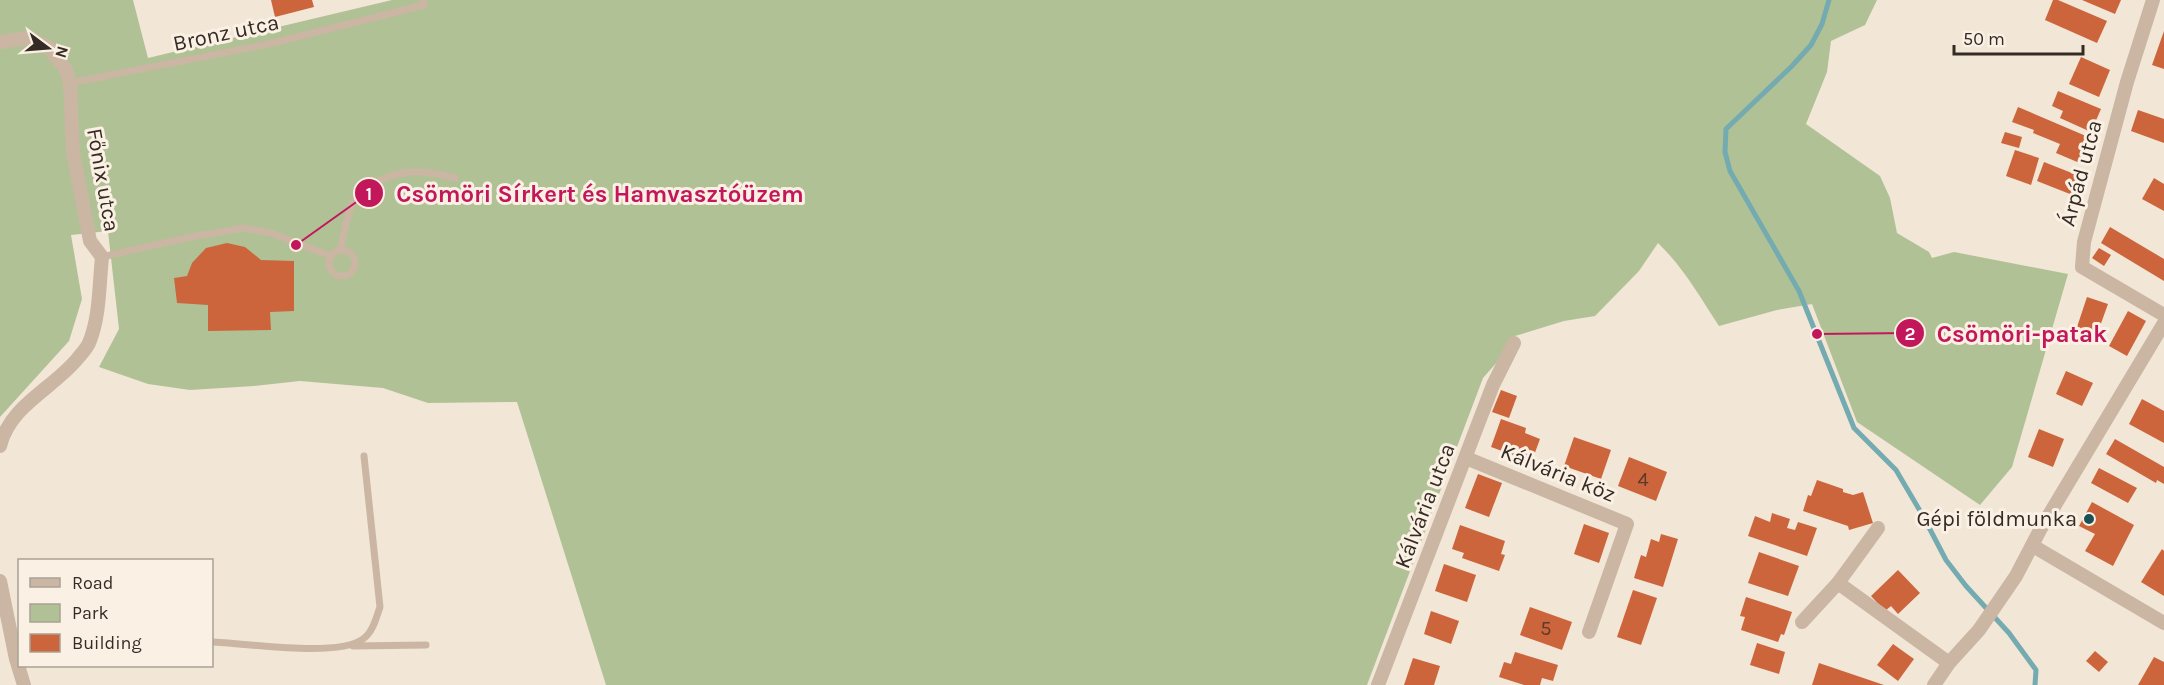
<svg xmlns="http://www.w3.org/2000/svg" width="2164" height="685" font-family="Karla,sans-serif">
  <rect width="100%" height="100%" fill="#f2e6d7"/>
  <path fill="#b1c196" d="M0,0H133L148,58L392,0H1877L1865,25L1831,41L1827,72L1806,124L1880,176L1890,198L1897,233L1929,252L1932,258L1954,252L2068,274L2012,467L1980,505L1857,422L1812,304L1777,310L1719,326C1700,297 1683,267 1658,243L1639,271L1595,316L1564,321L1515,336L1514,343L1483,378L1367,685H606L517,402L428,403L383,388L300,381L254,386L190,390L148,384L99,367L119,329L108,231L71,235L82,299L69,341L0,417Z"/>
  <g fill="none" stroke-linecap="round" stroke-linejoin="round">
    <path stroke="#74abb0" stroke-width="5" d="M1829,0L1822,24L1811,45L1792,66L1726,129L1725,152L1730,171L1799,291L1854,428L1896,470L1923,516L1946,560L1966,586L2009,633L2036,670L2035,685"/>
  </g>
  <g fill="#cc653b">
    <path d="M271,0H312L314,7L275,17Z"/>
    <path d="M2053,0H2058L2107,21L2097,43L2045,20Z"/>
    <path d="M2082,0H2121L2115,14Z"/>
    <path d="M2164,31V69L2152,65Z"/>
    <path d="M2081,57L2110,70L2099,97L2069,84Z"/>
    <path d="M2058,91L2101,109L2091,132L2060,118L2063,111L2052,106Z"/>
    <path d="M2018,107L2093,139L2082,164L2056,153L2060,144L2033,133L2034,130L2012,122Z"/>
    <path d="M2138,110L2164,119V143L2131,131Z"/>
    <path d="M2005,132L2022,137L2019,148L2001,143Z"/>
    <path d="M2015,150L2039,158L2031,185L2006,176Z"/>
    <path d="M2044,162L2082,177L2075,196L2037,181Z"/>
    <path d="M2154,178L2164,184V211L2142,199Z"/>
    <path d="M2110,227L2164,259V281L2101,243Z"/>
    <path d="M227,243L245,247L261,260L294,261V311L270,312L271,330L208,331V305L177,303L174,278L187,276L192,263L206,248Z"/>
    <path d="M2099,248L2111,255L2104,266L2092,258Z"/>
    <path d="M2087,297L2108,304L2095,340L2075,333Z"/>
    <path d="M2128,311L2146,321L2127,356L2109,346Z"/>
    <path d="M2066,371L2093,383L2082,406L2056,394Z"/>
    <path d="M1501,390L1517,396L1509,418L1492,412Z"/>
    <path d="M2142,399L2164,411V443L2129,424Z"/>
    <path d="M1501,419L1526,428L1525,433L1540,439L1533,458L1518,452L1516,456L1491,447Z"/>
    <path d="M2039,429L2064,439L2053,467L2028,457Z"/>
    <path d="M1574,437L1611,450L1601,479L1564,466Z"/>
    <path d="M2115,439L2164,467V484L2157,480L2156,483L2106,454Z"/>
    <path d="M1629,457L1667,472L1656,501L1618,486Z"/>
    <path d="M2099,468L2137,488L2128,503L2091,483Z"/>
    <path d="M1478,474L1502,483L1489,517L1465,508Z"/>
    <path d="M1817,480L1843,489V492L1853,495L1863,492L1873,523L1849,530L1848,526L1803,511L1808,495L1811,496Z"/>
    <path d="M2092,502L2134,525L2113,566L2085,551L2095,534L2079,526Z"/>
    <path d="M1772,513L1790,519L1787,528L1795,530L1798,522L1817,528L1807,556L1748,536L1755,516L1770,522Z"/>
    <path d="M1584,524L1609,533L1599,563L1574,554Z"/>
    <path d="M1460,525L1505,541L1501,554L1505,555L1499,571L1462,558L1464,553L1452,549Z"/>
    <path d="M1661,534L1678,539L1663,587L1634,578L1641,555L1646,557L1651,539L1659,542Z"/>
    <path d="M2162,549L2164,551V596L2141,582Z"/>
    <path d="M1759,552L1799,566L1788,596L1748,583Z"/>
    <path d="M1444,564L1476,575L1467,602L1435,591Z"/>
    <path d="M1898,570L1920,593L1898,614L1891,606L1885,611L1871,596Z"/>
    <path d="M1633,590L1657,598L1641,645L1617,637Z"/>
    <path d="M1746,597L1792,612L1784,635L1781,634L1778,642L1741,630L1745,617L1740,616Z"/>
    <path d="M1530,607L1572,622L1562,650L1520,635Z"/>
    <path d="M1431,611L1459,621L1451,644L1424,634Z"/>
    <path d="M1757,643L1785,652L1779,674L1750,665Z"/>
    <path d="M1893,644L1914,659L1898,681L1877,665Z"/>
    <path d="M2095,651L2108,662L2099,672L2086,661Z"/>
    <path d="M1515,652L1558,665L1553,681L1542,678L1540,685H1524L1499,677L1504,662L1511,664Z"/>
    <path d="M2154,657L2164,662V685H2138Z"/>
    <path d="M1413,658L1440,666L1434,685H1404Z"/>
    <path d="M1819,663L1884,685H1812Z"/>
  </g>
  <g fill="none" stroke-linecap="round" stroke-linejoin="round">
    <g stroke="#cab6a2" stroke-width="7">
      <path d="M70,83L269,44L424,5L423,0"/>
      <path d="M340,250C344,235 346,218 352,204C355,197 363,191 368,187C398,168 421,169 455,178"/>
      <circle cx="342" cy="263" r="13"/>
      <path d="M102,257L191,237L244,228L271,233L331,256"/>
      <path d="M212,642C246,643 336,658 363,639C373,632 376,618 380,607L364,456"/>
      <path d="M353,646L426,645"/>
    </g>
    <g stroke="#cab6a2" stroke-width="14">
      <path d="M2153,0L2127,82L2084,242L2082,267L2164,315"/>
      <path d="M0,42L28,38L48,47L66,70L70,83L73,153L90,241L102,257C99,285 100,317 89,343C87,348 82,353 78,358C54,388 10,405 0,446"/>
      <path d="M1466,458L1627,524L1589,632"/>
      <path d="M1878,528L1838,583L1949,663"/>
      <path d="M2033,546L2164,623"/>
      <path d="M0,581L16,659L24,685"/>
      <path d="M1802,622L1838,583"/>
      <path d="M1378,685L1493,385L1514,343"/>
      <path d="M1934,685L1949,663L1979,630L2016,576L2040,530L2164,323"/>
    </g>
  </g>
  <circle fill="#195158" stroke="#faf0e3" stroke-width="2" cx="2089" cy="519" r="6"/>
  <g text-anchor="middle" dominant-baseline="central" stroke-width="6" stroke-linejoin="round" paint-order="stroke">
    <g font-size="20" fill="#5b3a2a">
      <text x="1643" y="479">4</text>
      <text x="1546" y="628">5</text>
    </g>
    <g font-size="22" fill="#352b25" stroke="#faf0e3">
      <text transform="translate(226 33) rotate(-12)">Bronz utca</text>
      <text transform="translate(2081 173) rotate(-75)">Árpád utca</text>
      <text transform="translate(103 180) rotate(80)">Főnix utca</text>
      <text transform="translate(1558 473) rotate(22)">Kálvária köz</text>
      <text transform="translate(1425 506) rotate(-69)">Kálvária utca</text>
    </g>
    <g font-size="22" fill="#352b25" stroke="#faf0e3" text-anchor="end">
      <text x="2077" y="519">Gépi földmunka</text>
    </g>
  </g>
  <path fill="none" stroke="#c2185b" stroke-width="2" d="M296 245L369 193M1817 334L1910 333"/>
  <g fill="#c2185b" stroke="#faf0e3" stroke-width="2">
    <circle cx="296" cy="245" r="6"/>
    <circle cx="1817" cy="334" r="6"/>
    <circle cx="369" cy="193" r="15"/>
    <circle cx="1910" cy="333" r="15"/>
  </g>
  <g font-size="18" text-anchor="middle" font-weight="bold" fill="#fff">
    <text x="369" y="200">1</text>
    <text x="1910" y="340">2</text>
  </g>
  <g font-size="24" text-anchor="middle" font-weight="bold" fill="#c2185b" stroke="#faf0e3" stroke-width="6" stroke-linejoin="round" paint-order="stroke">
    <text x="600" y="202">Csömöri Sírkert és Hamvasztóüzem</text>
    <text x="2022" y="342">Csömöri-patak</text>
  </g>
  <rect x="18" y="559" width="195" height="108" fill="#faf0e3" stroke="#aba197" stroke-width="1.5"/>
  <rect x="30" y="578" width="30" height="9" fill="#cab6a2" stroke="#aba197" stroke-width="1.5"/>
  <text x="72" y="589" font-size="18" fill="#352b25">Road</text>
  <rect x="30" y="604" width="30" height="18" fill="#b1c196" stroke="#aba197" stroke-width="1.5"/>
  <text x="72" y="619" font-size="18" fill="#352b25">Park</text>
  <rect x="30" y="634" width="30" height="18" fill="#cc653b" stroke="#aba197" stroke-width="1.5"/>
  <text x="72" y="649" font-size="18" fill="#352b25">Building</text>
  <g transform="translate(48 48) rotate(106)" stroke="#faf0e3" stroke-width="4.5" paint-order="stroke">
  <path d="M0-4.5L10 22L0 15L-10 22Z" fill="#352b25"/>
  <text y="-9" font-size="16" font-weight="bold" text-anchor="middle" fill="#352b25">N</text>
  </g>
  <path d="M1954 45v9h129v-9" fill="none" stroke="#352b25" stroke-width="3"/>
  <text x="1963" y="45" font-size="18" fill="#352b25" stroke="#faf0e3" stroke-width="4.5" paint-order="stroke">50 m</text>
</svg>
